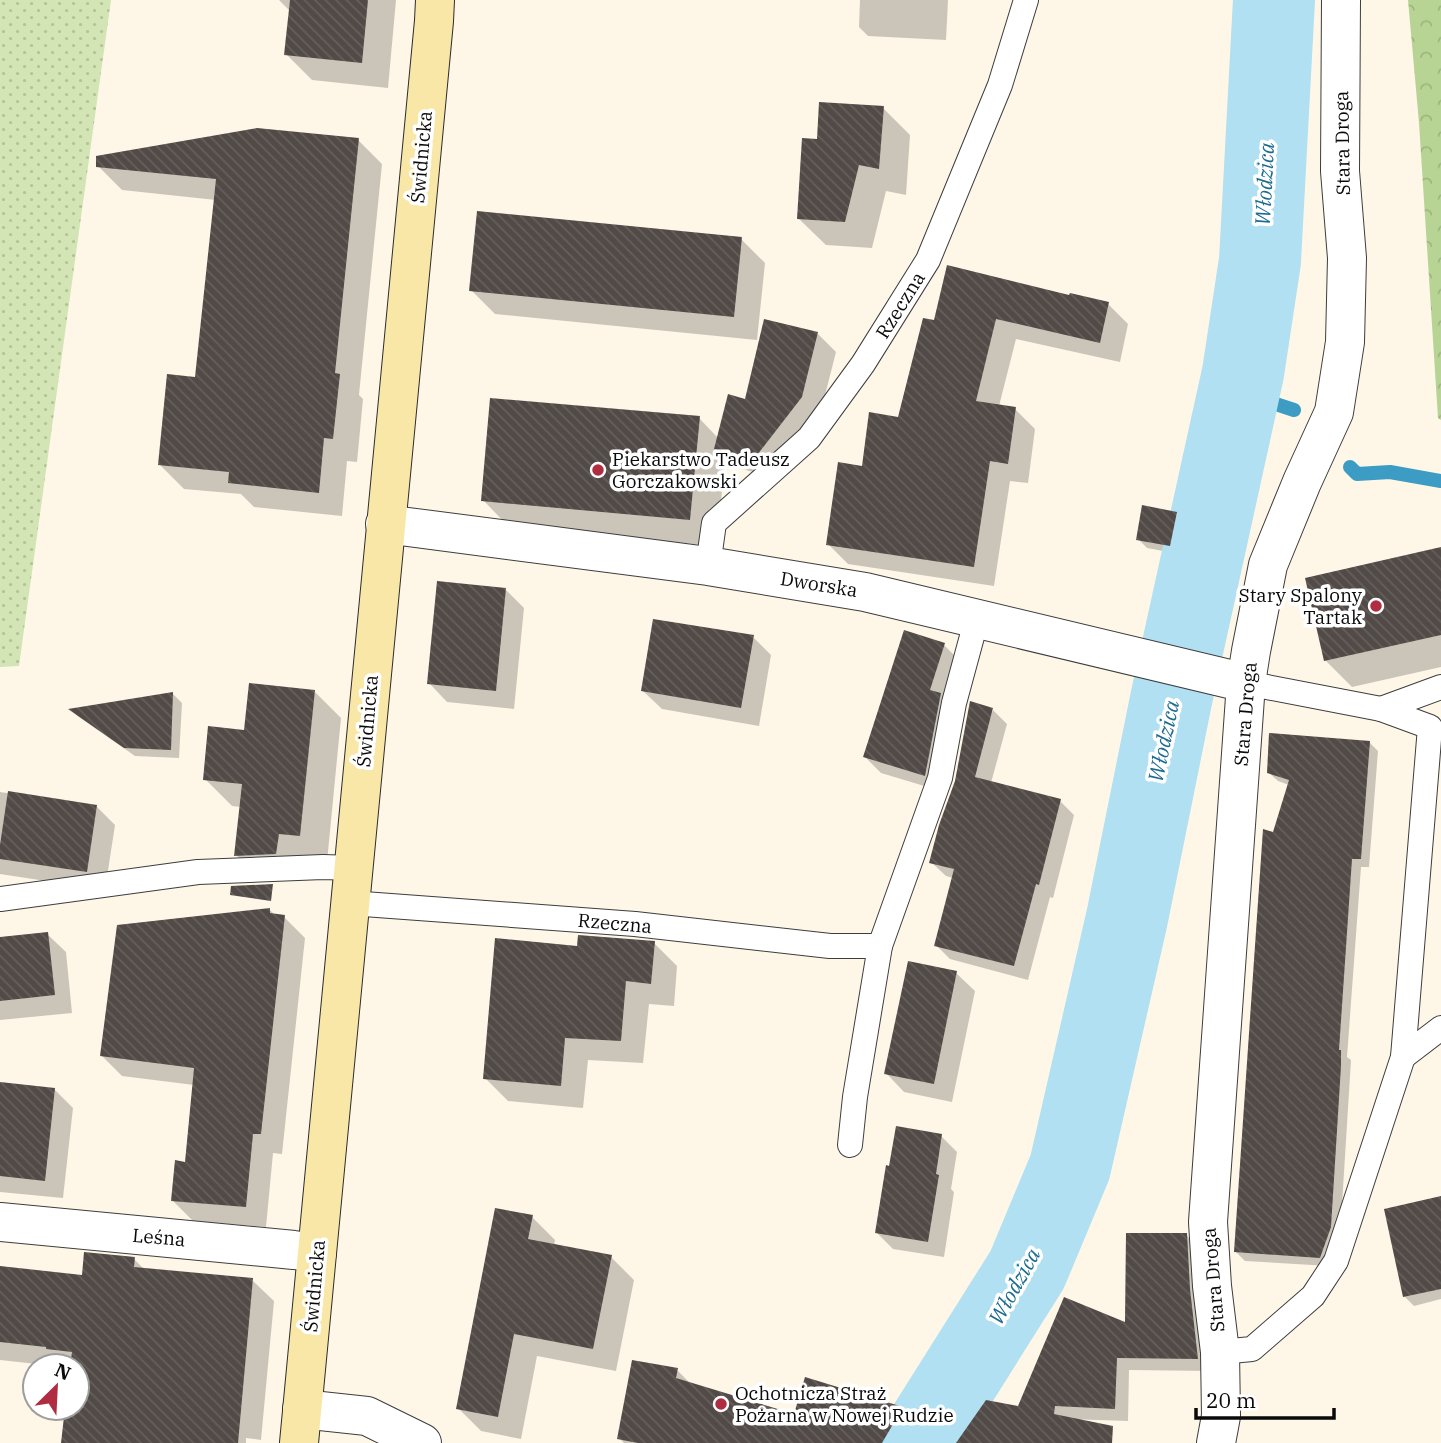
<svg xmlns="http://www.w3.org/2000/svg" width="1441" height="1443" font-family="'IBM Plex Serif',serif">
  <defs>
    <pattern id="grass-dots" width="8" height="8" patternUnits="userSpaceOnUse" patternTransform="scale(1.75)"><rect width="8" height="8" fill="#d3e4b5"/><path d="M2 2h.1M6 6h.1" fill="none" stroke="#b4c29a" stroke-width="1.8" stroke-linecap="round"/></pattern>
    <pattern id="forest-crowns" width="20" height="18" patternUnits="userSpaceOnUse" patternTransform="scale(1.75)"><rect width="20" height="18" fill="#b8d495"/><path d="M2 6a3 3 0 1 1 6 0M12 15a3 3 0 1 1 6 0" fill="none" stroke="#9db57f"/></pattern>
    <pattern id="building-back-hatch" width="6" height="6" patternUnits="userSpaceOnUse" patternTransform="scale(1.75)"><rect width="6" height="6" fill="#514a47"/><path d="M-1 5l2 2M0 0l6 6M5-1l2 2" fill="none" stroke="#65605d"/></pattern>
  </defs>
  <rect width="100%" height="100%" fill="#fef7e8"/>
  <path fill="url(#grass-dots)" d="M0,0H111L19,666L0,667Z"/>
  <path fill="url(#forest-crowns)" d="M1408,0H1441V420L1438,418L1419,123Z"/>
  <g fill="#0003">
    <path d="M279,0H396L388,88L312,80L286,54L290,11Z"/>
    <path d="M860,0H948L946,40L868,36L859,27Z"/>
    <path d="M883,108L910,135L906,195L886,191L872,248L826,245L798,218L819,141Z"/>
    <path d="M358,140L382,164L359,395L363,399L357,462L347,461L342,516L254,507L241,494L184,489L160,465L197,378L216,200L122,190L98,166Z"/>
    <path d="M741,239L765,263L757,340L495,314L471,290Z"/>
    <path d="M1070,297L1108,304L1128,324L1120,362L1016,339L999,406L1015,409L1035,429L1028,483L1010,481L994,586L848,564L828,544L863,468L899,419L935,322Z"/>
    <path d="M817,333L836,352L820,415L773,477L734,467L725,457L717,546L510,528L483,500L699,418L718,438L746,401Z"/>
    <path d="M1176,513L1185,522L1179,554L1147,548L1138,539Z"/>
    <path d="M1441,549V667L1352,687L1325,660Z"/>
    <path d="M506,590L524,608L514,709L447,702L429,683Z"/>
    <path d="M753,637L771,655L759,726L662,709L643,691Z"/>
    <path d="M944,645L960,661L941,791L881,773L865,757Z"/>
    <path d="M314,691L341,718L327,862L305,860L303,880L263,882L236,855L241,807L232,806L205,779L245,732Z"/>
    <path d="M173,694L182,703L179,758L135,756L79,717L72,710Z"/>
    <path d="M993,710L1007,724L991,783L1060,801L1074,815L1053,898L1050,897L1028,980L950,959L936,945L953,878L946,876L931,862Z"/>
    <path d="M1369,742L1378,751L1369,867H1361L1347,1057L1351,1060L1340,1237L1329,1266L1245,1261L1236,1252L1274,834L1289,785L1278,781L1268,772Z"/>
    <path d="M0,792L96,806L115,825L105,890L0,874Z"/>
    <path d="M270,910L276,916L284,917L305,938L282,1154L273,1153L266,1227L193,1221L172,1200L186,1164L194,1085L122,1076L101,1055Z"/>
    <path d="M47,934L66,952L72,1013L0,1020V939Z"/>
    <path d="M654,943L677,966L674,1006L649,1004L643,1063L588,1060L583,1108L508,1101L485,1078L578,948Z"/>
    <path d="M956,973L975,991L952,1102L904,1092L886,1073Z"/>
    <path d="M0,1084L55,1090L73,1108L63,1198L0,1192Z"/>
    <path d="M941,1136L957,1152L951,1189L954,1192L944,1257L893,1249L877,1233Z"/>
    <path d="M1441,1198V1299L1414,1306L1405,1297L1386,1210Z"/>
    <path d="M532,1217L555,1240L554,1246L611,1257L634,1280L616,1371L537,1356L521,1439L481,1431L458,1408Z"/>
    <path d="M1186,1235L1199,1248L1210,1371L1129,1370L1128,1421L1068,1419L1063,1443H962L1019,1408L1127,1324Z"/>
    <path d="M134,1259L145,1270L252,1280L274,1301L261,1440L246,1438V1443H63L67,1408H77V1366H55L0,1360V1267L83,1277Z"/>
    <path d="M677,1370L692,1385L795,1416L902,1408L923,1430L916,1443H624L619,1438Z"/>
  </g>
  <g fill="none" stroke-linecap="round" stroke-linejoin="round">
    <g stroke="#3c9cc3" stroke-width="14">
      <path d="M1239,392L1294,410"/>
      <path d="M1350,467L1357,474L1390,472L1441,481"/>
    </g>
    <path stroke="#b0e0f1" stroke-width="82" d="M918,1443L1027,1270L1070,1167L1127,918L1171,700L1243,373L1260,261L1274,0"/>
  </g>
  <g fill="url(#building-back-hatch)">
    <path d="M290,0H368L362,63L284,55Z"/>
    <path d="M819,102L884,106L879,169L859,165L845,222L797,219L802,138L817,139Z"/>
    <path d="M257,128L359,138L335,373L340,374L333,439L324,438L319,493L228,483L229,472L158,465L167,374L195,377L216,179L96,167V156Z"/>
    <path d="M477,211L742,237L734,317L469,291Z"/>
    <path d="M947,265L1069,295L1070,293L1109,302L1100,343L996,319L976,401L1016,407L1008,464L990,461L974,567L826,545L838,462L862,466L869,412L898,417L923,318L934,320Z"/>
    <path d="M764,319L818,332L802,397L754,459L714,449L728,394L745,399Z"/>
    <path d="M490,398L700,416L690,520L481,501Z"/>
    <path d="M1142,505L1177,512L1170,546L1136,540Z"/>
    <path d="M1441,547V635L1324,661L1305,578Z"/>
    <path d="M437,581L506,588L496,691L427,684Z"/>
    <path d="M653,619L754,635L741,708L641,691Z"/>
    <path d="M904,630L945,643L930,690L941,693L925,776L863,757Z"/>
    <path d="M249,683L315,690L300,836L279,834L276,854L234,856L242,784L203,780L208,726L244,730Z"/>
    <path d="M173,692L171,750L124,748L68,709Z"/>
    <path d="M970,701L993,708L975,777L1061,799L1039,885L1036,884L1014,966L934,946L954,869L929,863L939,825L955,781Z"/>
    <path d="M1269,733L1370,741L1361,859H1352L1339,1050H1341V1066L1331,1227L1320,1258L1234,1252L1263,829L1273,832L1289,780L1267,773Z"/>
    <path d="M8,791L97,805L87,872L0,859V845Z"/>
    <path d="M273,884L271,901L230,895L231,886Z"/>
    <path d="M270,908V913L285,915L261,1134H253L246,1207L171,1201L175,1160L185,1162L194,1068L100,1056L117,925Z"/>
    <path d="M48,932L55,995L0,1001V937Z"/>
    <path d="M578,935L655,941L651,984L626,981L621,1041L565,1038L561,1086L483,1079L495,938L577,946Z"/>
    <path d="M908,961L957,971L934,1084L884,1074Z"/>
    <path d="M0,1082L55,1088L45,1181L0,1176Z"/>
    <path d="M896,1126L942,1134L936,1174L939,1175L928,1242L875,1233L886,1165L889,1166Z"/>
    <path d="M1441,1196V1289L1403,1297L1384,1209Z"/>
    <path d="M495,1208L533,1215L528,1239L612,1255L593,1349L514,1334L498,1417L456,1409Z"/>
    <path d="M1126,1233H1187L1190,1289L1198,1359L1117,1358L1115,1409L1055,1406L1054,1414L1113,1426L1112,1443H956L986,1400L1018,1406L1064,1297L1125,1322Z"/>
    <path d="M84,1252L135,1257L134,1267L253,1278L238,1443H61L65,1408H77V1366H70L72,1352L46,1349V1347L0,1342V1266L82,1275Z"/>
    <path d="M632,1360L678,1368L676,1378L794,1414L805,1377L903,1407L882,1443H638L617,1439Z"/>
  </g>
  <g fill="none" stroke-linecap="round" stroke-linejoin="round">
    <defs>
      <g id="lane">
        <path d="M708,566L714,523L809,438L863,364L928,260L1000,85L1026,0"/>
        <path d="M1381,709L1441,687"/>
        <path d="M0,899L198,872L323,867L353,868"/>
        <path d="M350,903L635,924L830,946H880L940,778L954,703L977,618"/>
        <path d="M1403,1057L1441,1028"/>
        <path d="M850,1145L855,1097L880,946"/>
        <path d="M1220,1352L1252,1349L1313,1296L1336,1261L1403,1057L1430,727L1381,709L1246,683"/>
      </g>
      <g id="street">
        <path d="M385,524L708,566L865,592L1246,683"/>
        <path d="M0,1222L294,1250L317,1253"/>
        <path d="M302,1409L367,1416L422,1443"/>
        <path d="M1216,1443L1221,1416L1220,1352L1212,1286L1208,1222L1246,683L1251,651L1268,565L1302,482L1334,412L1345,342L1347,258L1340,171L1341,0"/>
      </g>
      <path id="secondary" d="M299,1443L434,21L435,0"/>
    </defs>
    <use href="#lane" stroke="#3d3d3d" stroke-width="26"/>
    <use href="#street" stroke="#3d3d3d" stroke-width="40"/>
    <use href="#secondary" stroke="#2c2c2c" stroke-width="40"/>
    <use href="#lane" stroke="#fff" stroke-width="24"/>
    <use href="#street" stroke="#fff" stroke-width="38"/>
    <use href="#secondary" stroke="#f9e7a7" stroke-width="38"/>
  </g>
  <g fill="#af2c41" stroke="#fff" stroke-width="2.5">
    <circle cx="598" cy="470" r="7"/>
    <circle cx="1376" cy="606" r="7"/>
    <circle cx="721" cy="1404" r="7"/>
  </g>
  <g text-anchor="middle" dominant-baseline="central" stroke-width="7" stroke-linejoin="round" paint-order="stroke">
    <g font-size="19" fill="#0a0a0a" stroke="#fff">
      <text transform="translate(1342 143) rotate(-91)">Stara Droga</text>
      <text transform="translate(421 157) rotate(-85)">Świdnicka</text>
      <text transform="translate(900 305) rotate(-58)">Rzeczna</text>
      <text transform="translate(819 584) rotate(9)">Dworska</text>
      <text transform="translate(1245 714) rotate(-85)">Stara Droga</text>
      <text transform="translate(367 721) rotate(-85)">Świdnicka</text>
      <text transform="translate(615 923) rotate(5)">Rzeczna</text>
      <text transform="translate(159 1237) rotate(5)">Leśna</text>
      <text transform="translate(1213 1280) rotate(-95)">Stara Droga</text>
      <text transform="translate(314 1286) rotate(-85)">Świdnicka</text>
    </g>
    <g font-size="19" fill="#0a0a0a" stroke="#fff" text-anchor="start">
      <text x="612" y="459">Piekarstwo Tadeusz<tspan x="612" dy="22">Gorczakowski</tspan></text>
      <text x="1362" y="595" text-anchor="end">Stary Spalony<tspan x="1362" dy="22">Tartak</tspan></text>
      <text x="735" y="1393">Ochotnicza Straż<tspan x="735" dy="22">Pożarna w Nowej Rudzie</tspan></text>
    </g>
    <g font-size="21" font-style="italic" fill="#1d6b91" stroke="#fff">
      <text transform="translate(1264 184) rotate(-87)">Włodzica</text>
      <text transform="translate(1163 741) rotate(-78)">Włodzica</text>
      <text transform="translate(1014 1286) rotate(-61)">Włodzica</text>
    </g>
  </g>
  <g transform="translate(56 1387) rotate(24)"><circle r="33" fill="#ffffff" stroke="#9d9d9d" stroke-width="2"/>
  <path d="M0-5L12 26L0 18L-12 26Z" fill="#af2c41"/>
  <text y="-10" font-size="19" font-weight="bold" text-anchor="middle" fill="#0a0a0a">N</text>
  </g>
  <path d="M1196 1408v10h138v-10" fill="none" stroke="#0a0a0a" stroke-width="3.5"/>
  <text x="1206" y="1408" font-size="21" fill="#0a0a0a" stroke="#ffffff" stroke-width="5" paint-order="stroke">20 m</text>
</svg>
